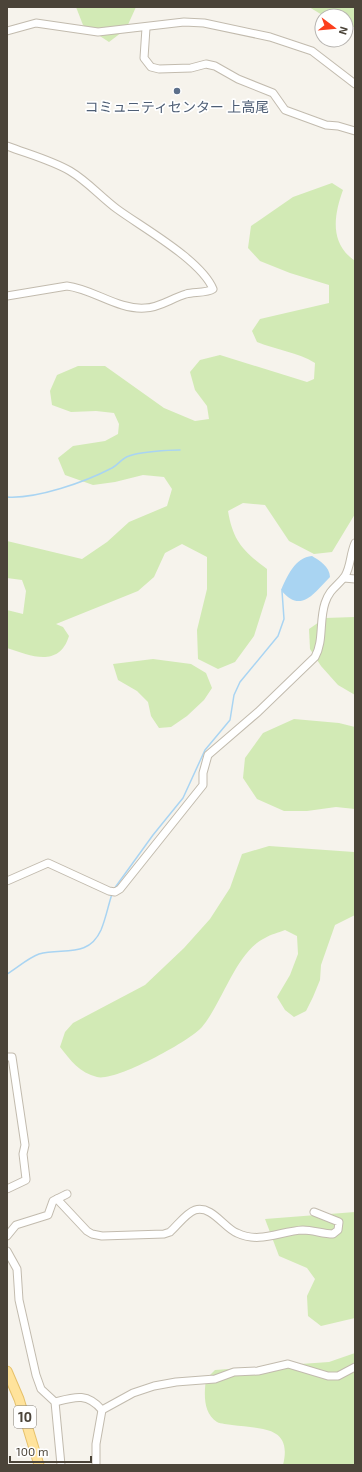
<svg xmlns="http://www.w3.org/2000/svg" width="362" height="1472" font-family="'Exo 2','Noto Sans JP',sans-serif">
  <rect width="100%" height="100%" fill="#f6f3ec"/>
  <g fill="#d2eab5">
    <path d="M76,7H136L126,29L109,42L83,25Z"/>
    <path d="M309,7H355V27H346V16H324Z"/>
    <path d="M332,183L343,190C334,215 329,243 355,261V514L332,552L314,554L289,541L265,505L243,503L228,511C233,541 243,551 267,569V595L254,636L235,662L218,669L198,659L197,630L207,589V557L182,544L165,553L154,577L138,591L56,624L63,627L69,636C59,668 31,656 7,648V610L23,614L26,591L22,580L7,578V541L82,559L107,542L129,522L167,506L172,489L164,477L143,475L115,482L93,485L65,475L58,458L73,446L105,441L118,434L119,424L114,413L96,411L71,412L52,405L50,391L57,375L78,366H105L164,408L195,421L209,419L207,406L195,390L190,372L200,360L220,355L307,382L314,379L315,363C298,352 276,350 257,342L252,331L260,319L329,303V285L290,273L260,261L248,248L251,226L293,197Z"/>
    <path d="M355,617V695L338,685L321,666L310,649L309,629L325,618Z"/>
    <path d="M153,659L191,664L206,673L212,688L204,700L187,716L171,727L159,728L151,716L148,702L137,691L118,680L113,664Z"/>
    <path d="M294,719L339,723L355,727V809L336,807L307,811H284L257,799L243,778L245,758L263,733Z"/>
    <path d="M269,846L354,852L355,850V915L335,925L321,965L320,980L313,997L306,1011L294,1017L285,1010L277,997L290,975L298,954L297,936L285,930C278,933 271,934 265,938C236,952 223,1002 202,1027C190,1041 115,1082 97,1077C80,1073 70,1060 60,1047L65,1032L73,1023L145,985L184,948L210,919L230,888L242,854Z"/>
    <path d="M355,1212V1318L321,1326L308,1316L307,1296L315,1279L307,1268L279,1256L265,1219Z"/>
    <path d="M355,1353V1465H283C293,1425 260,1429 232,1425C228,1424 221,1424 217,1422C203,1413 204,1394 206,1379L215,1370L329,1362Z"/>
  </g>
  <path fill="#a9d4f2" d="M312,556C319,560 330,567 330,577C315,592 301,615 281,590C287,577 295,557 312,556Z"/>
  <g fill="none" stroke-linecap="round" stroke-linejoin="round">
    <g stroke="#a9d4f2" stroke-width="1.5">
      <path d="M7,497C37,499 85,482 112,468C118,465 122,458 129,456C138,452 169,450 180,450"/>
      <path d="M114,889L153,835L183,798L205,750L230,720L234,695L240,682L278,636L284,619L282,591"/>
      <path d="M7,974C17,968 28,958 39,954C62,947 88,959 101,930C106,918 108,906 112,894"/>
    </g>
    <defs>
      <g id="minor">
        <path d="M146,28L144,58L151,67L159,69L191,68L206,64L215,66L238,79L273,93L285,110L326,125L338,126L355,131"/>
        <path d="M7,31L36,23L98,32L184,22L204,23L270,37L312,51L355,84"/>
        <path d="M7,146C28,154 51,160 70,171C87,181 101,197 117,209C143,228 201,260 213,289C207,293 194,292 186,294C172,298 159,308 145,308C118,310 93,289 67,286L7,296"/>
        <path d="M344,578L355,579"/>
        <path d="M7,881L48,863L109,891L115,892L120,889L203,785V773L208,755L258,712L315,657C324,641 319,621 325,603C330,588 338,586 345,576C351,566 350,554 355,543"/>
        <path d="M7,1057H12L25,1145L23,1154L26,1179V1180L7,1189"/>
        <path d="M57,1199L87,1231L92,1234L102,1236L164,1234L170,1232C177,1226 186,1213 195,1210C212,1205 224,1228 237,1233C260,1244 280,1231 303,1230C313,1230 323,1234 333,1234L338,1230L339,1222L314,1212"/>
        <path d="M7,1236L16,1225L48,1215L53,1201L67,1194"/>
        <path d="M7,1251L17,1269L19,1300L36,1375L41,1389L55,1402L61,1465"/>
        <path d="M55,1402C74,1397 87,1392 102,1410L133,1393L154,1386L176,1382L215,1379L234,1372L258,1371L288,1364L328,1376H338L355,1367"/>
        <path d="M96,1465V1444L102,1410"/>
      </g>
      <path id="major" d="M7,1371L19,1399L39,1465"/>
    </defs>
    <use href="#minor" stroke="#c2bbae" stroke-width="9"/>
    <use href="#major" stroke="#e6c16a" stroke-width="11"/>
    <use href="#minor" stroke="#fff" stroke-width="7"/>
    <use href="#major" stroke="#ffe39c" stroke-width="9"/>
  </g>
  <circle fill="#5c6f8a" stroke="#fff" stroke-width="1.5" cx="177" cy="91" r="4"/>
  <g text-anchor="middle" dominant-baseline="central" stroke-width="3.5" stroke-linejoin="round" paint-order="stroke">
    <rect fill="#fff" stroke="#817c74" stroke-width="1" x="14" y="1406" width="22" height="22" rx="3"/>
    <g font-size="13" font-weight="bold" fill="#4b4439">
      <text x="25" y="1417">10</text>
    </g>
    <g font-size="14" fill="#4e5e75" stroke="#fff">
      <text x="177" y="106">コミュニティセンター 上高尾</text>
    </g>
  </g>
  <rect width="362" height="1472" fill="none" stroke="#4b4439" stroke-width="16"/>
  <g transform="translate(334 28) rotate(106)"><circle r="19" fill="#ffffff" stroke="#b7b4b0"/>
  <path d="M0-3L7 15L0 10L-7 15Z" fill="#fc3f1d"/>
  <text y="-6" font-size="11" font-weight="bold" text-anchor="middle" fill="#4b4439">N</text>
  </g>
  <path d="M10 1456v6h81v-6" fill="none" stroke="#4b4439" stroke-width="2"/>
  <text x="16" y="1456" font-size="12" fill="#4b4439" stroke="#ffffff" stroke-width="3" paint-order="stroke">100 m</text>
</svg>
